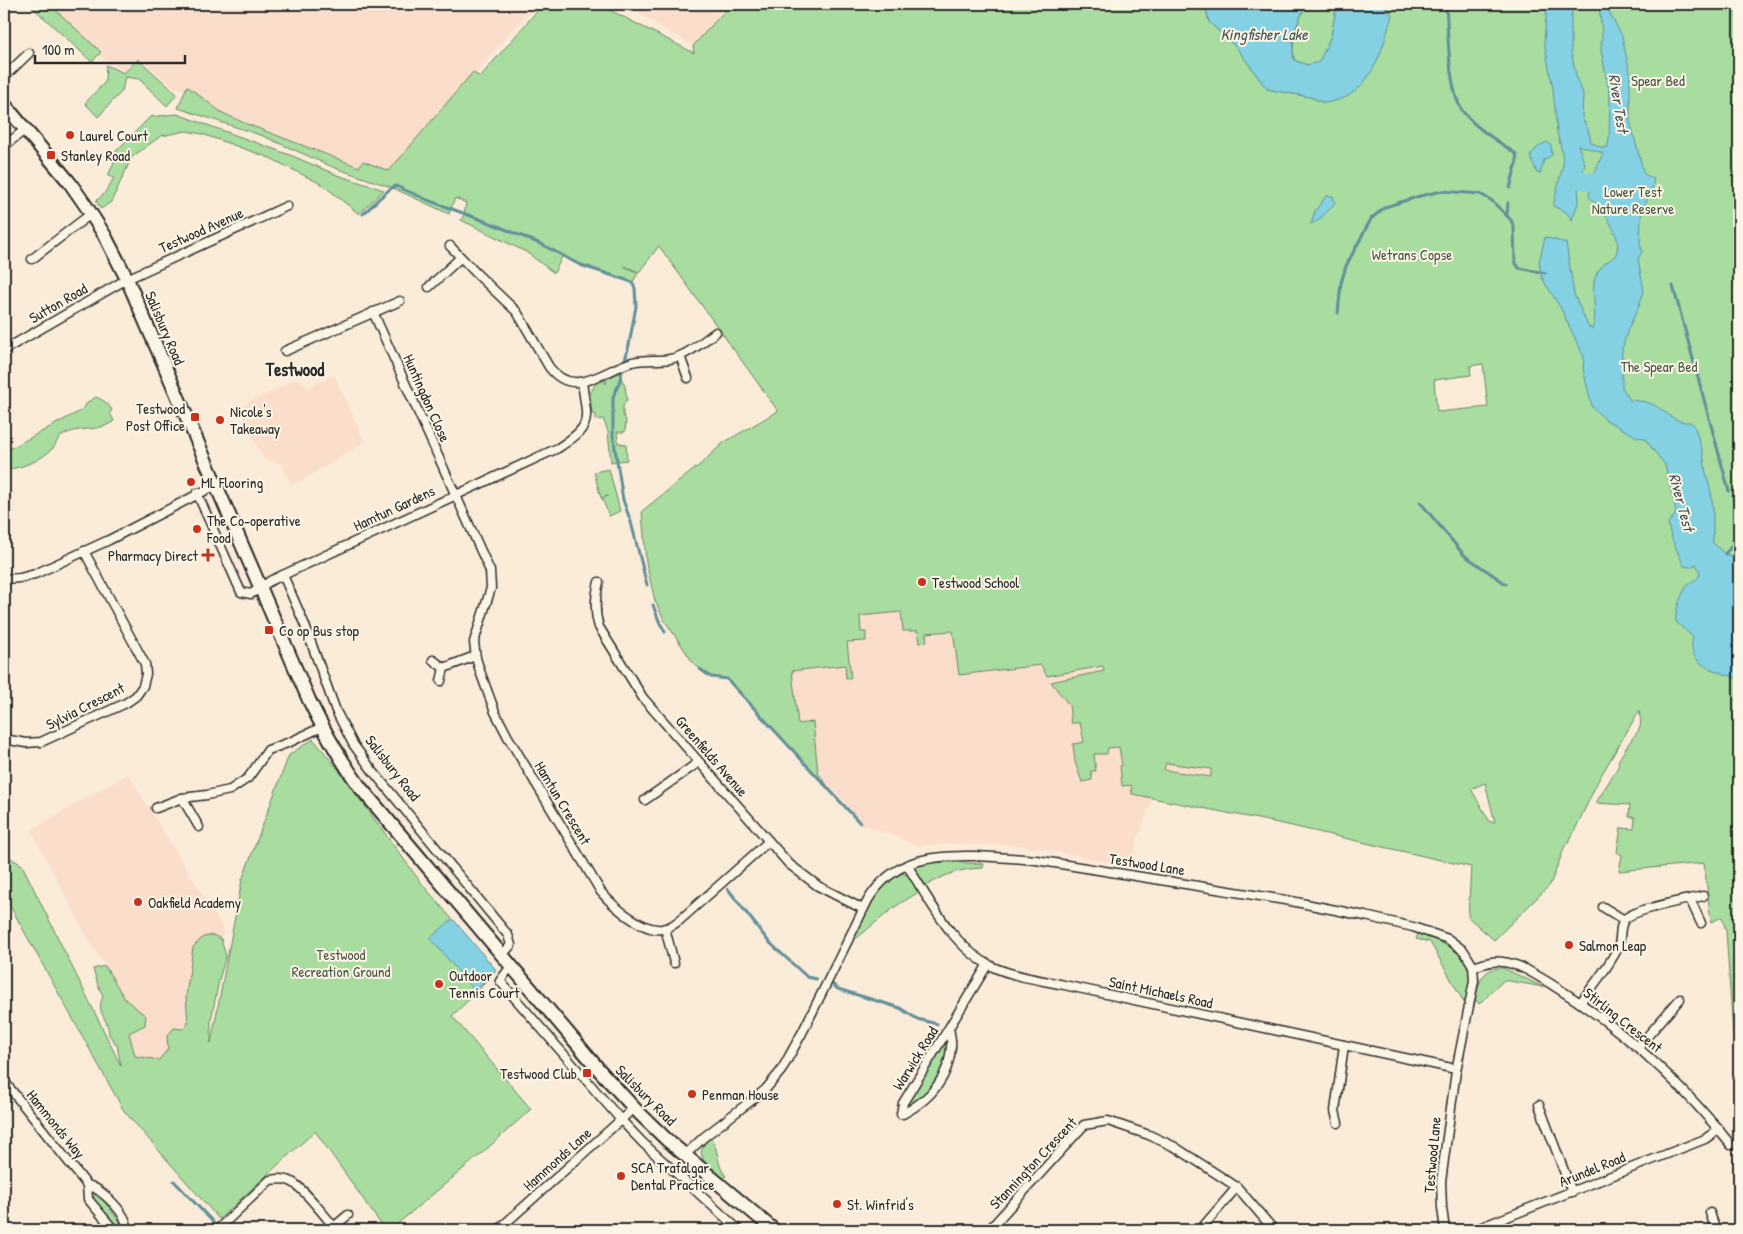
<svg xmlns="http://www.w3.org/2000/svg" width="1743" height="1234" font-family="'Patrick Hand',sans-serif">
  <rect width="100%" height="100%" fill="#fbebd9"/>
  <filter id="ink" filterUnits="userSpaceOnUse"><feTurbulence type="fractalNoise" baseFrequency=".02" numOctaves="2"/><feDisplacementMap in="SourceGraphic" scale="10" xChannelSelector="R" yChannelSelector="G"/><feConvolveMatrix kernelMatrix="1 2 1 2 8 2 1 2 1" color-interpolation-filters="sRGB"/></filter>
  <g filter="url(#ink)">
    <g fill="#fadecb">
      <path d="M47,4H535L386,177L242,121L214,108L190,91L174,88L138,56L124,71L106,61L79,37Z"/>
      <path d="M622,4H728L694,46Z"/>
      <path d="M896,350L1283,824L1153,797L1139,835L1130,866L1020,845L946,844L919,846L860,823L727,679L711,677L694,664L662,617L655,601L646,562L642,511Z"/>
      <path d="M334,375L365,442L311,475L291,485L281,463L263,459L239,407L299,378L307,388Z"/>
      <path d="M128,774L224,930L191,1020L159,1060L135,1056L129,1033L145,1025L146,1016L125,999L92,946L31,830Z"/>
    </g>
    <g fill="#a8dd9f" stroke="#6a8465" fill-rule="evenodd">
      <path d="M29,4H49L101,52L92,62Z"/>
      <path d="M543,4H598L694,53L693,46L731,4H1205L1209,22L1236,47L1267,89L1310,97L1325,103L1377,61L1392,15L1382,4H1739V1074L1735,1063L1726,931L1722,917L1711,922L1704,863L1619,871L1622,855L1617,852L1621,828L1634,829L1635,817H1629L1630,805L1596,803L1619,765L1618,761C1622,755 1625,749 1629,743C1639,729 1643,730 1639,711L1599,779L1571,838L1565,846L1550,885L1494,940L1468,917L1471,867L1283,824L1132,794L1131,785L1122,786L1120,766L1122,765L1119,747L1108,748L1107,754H1094L1096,771H1091L1092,780L1082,782L1075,762L1073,744L1084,742L1080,723H1071L1069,705L1051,682L1104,671L1103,666L1047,676L1041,665L959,675L953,631L926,633L927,642L920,643L918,631H903L901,612L860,616L861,632H866V641L847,642L851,678H846L845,665L792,671L798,724L813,722L818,773L835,796L727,679L711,677L694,664L665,621L655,601L646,562L642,511L702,463L723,443L778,411L659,246L639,272L624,266L638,273L633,282L562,257L554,273L526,252L461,220L464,215L466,203L455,198L449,214L391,187L335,168L263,136L178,108L187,86L221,112L242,122L359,167L363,161L389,171L473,72L480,77ZM1483,364L1488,407L1437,412L1434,380L1471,375L1470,366ZM1166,763L1211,769V777L1164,770ZM1485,783L1495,822H1490L1471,789Z"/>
      <path d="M1307,4H1337L1331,36L1319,63L1307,65L1294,60C1291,40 1297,21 1307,4Z"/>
      <path d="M138,59L177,94L167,106L139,79L125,77L122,91L98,117L85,103L105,82L106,65L124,73Z"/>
      <path d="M177,114L290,155L337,175L384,190L359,214L323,185L270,158L202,134L186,131L161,136L132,157L111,202L101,209L96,201L104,194L114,178L108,176L114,162L110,157L150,117Z"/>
      <path d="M619,373L625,386L627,399L623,406V415L626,420L625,432H617L618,443L626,444L627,460L611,462L608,431L603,419L596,420V414H592L590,395L595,384L605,380L606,384V379Z"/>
      <path d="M96,397C103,400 108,403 112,410L110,413L114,421C99,433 78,425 62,436C58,438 56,444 53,448C41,461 21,468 4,470V456L11,448L82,410L88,402Z"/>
      <path d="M609,469L620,511L609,516L602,498L608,496L601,498L594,472Z"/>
      <path d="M313,739L334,764L422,884L496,970L476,993L452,1016L531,1109L481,1154L390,1230H385L315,1131L219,1219L124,1111L4,895V854L22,865L121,1066L117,1045L109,1035C109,1017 95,1015 103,996L98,985L93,969L105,966L125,999L146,1016L145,1025L129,1033L135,1056L159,1060L168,1049L167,1036L174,1028L183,1029L188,1024L186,996L193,947L203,937L213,935L221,939L226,956L219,980L211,1020V1043L242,880L289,755Z"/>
      <path d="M948,862L984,864L983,868C959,869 946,874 926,886L915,870L917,866L931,863Z"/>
      <path d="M902,873L909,876L919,892L896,906L852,942C863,915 875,887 902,873Z"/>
      <path d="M1418,934C1442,942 1471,952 1470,982C1470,990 1467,998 1466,1006L1430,942L1416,939Z"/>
      <path d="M1503,968L1543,987L1504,980L1479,1004L1475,999C1480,981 1481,968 1503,968Z"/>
      <path d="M946,1043L948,1044L945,1063L933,1089L910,1106L908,1105V1103L944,1044Z"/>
      <path d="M710,1138C720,1149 716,1166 726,1176L723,1179C709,1169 690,1154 710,1138Z"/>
      <path d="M96,1194L100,1196L121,1223V1227H116L94,1200L93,1197Z"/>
    </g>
    <g fill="#85d1e4" stroke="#618f9a">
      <path d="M1205,4H1307C1297,21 1290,40 1294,60L1307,65L1319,62L1331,36L1337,4H1382L1392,15C1384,45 1374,84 1344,98C1338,100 1331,102 1325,103L1310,97L1267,89L1236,47L1209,22Z"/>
      <path d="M1547,4H1574L1571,17V52L1577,80L1583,94L1582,118L1588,129L1591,142L1600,147L1607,148L1609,140L1610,96L1601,50L1602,33L1599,4H1605L1622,36L1626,55L1630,72V121L1644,174L1654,179L1651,192L1643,208L1641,217L1640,242L1642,252L1638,259L1644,291L1639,306L1628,329L1622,350V387L1630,400C1637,401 1647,401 1654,405C1667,412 1674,423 1690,422L1694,425L1703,453L1706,473L1711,492L1713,509V543L1725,554L1739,558V679C1719,671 1685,667 1693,637L1676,622C1674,613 1682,590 1689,584C1695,579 1699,580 1700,572L1696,564L1691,567L1684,566L1671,537L1668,523L1675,515L1676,511L1665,465L1644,438L1637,437L1606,420L1592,407L1583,369L1584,357L1560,307L1542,278L1539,262L1545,237L1566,243L1574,294L1588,326L1592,329C1598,319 1592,296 1594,283C1595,274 1600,267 1608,261C1609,261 1613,258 1614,257C1627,240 1602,208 1589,197L1591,182L1603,153L1578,145L1585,164L1578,187L1579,200L1572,220L1566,212L1553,206L1563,165L1562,152L1557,132L1553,89L1544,42Z"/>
      <path d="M1547,142L1551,145L1552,155L1544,160L1540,174L1537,173L1530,156L1538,147Z"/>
      <path d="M1326,196H1333L1335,203L1319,220L1311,224L1315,211Z"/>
      <path d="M453,919L496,970L475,991L430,938Z"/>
    </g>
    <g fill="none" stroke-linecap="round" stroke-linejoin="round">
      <g stroke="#618f9a" stroke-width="3">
        <path d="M1446,4C1448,30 1448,94 1464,113C1478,130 1498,141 1516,154L1517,161L1510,188"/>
        <path d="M1734,4L1739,19"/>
        <path d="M363,214C371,207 389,187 396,186L430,201L493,224L543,245L580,265L632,282L635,288L636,306L629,345L619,383L613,397V435L623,500L631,522L647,585"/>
        <path d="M1507,214L1508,203"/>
        <path d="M1673,286L1729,491"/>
        <path d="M1338,313L1341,283L1346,266L1371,219L1385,207L1420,196L1442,191L1480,194L1491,200L1511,220L1514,228L1515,262L1519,268L1545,273"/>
        <path d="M1420,502L1464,555L1506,584"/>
        <path d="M1733,542L1739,549"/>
        <path d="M1725,554C1743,535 1736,520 1733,497"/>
        <path d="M653,605L659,621L665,632"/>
        <path d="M700,669L711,677L727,679L860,823"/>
        <path d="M728,889L769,942L807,977L816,979"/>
        <path d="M832,984L838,989L900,1008L917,1019L937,1024"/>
        <path d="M174,1181L213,1222"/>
      </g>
      <path stroke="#85d1e4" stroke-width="18" d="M1570,177L1591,182L1613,189"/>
      <defs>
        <g id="street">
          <path d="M4,77L29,53"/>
          <path d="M4,146L26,129"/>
          <path d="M450,246L478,275L517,312L549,367C574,400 604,370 632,362C645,359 657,361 670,359C687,356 702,342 716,332"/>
          <path d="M32,259L92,213"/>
          <path d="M429,287L460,258"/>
          <path d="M373,312L490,571L491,588L474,642L476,658L481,674L495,712L508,737L601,892C613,906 643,932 662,929C669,928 675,924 680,920L769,841"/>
          <path d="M4,350L127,279L287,206"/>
          <path d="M285,351L400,301"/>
          <path d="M680,356L688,378"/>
          <path d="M197,493L241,592L251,594L270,581L558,448C594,425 587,421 582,382"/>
          <path d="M283,575L304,623L336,711L353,744L372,770L508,935L511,945L502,955"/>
          <path d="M4,579L20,578L35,574L109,540L216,485"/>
          <path d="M599,582C595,598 594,612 599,627L643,698L789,864L818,886L863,909"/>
          <path d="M433,660L444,668"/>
          <path d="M441,681L444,668L475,656"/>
          <path d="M4,739L26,743L41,742L126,703L136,696L143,686L146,674L145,664L84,551"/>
          <path d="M182,798L199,827"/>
          <path d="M645,800L699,762"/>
          <path d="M156,808L182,798L207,795L230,790L248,778L268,750L290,742L322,727"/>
          <path d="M907,865C930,901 953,948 993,967C1015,977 1041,980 1064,985L1456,1069"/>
          <path d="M1690,899L1701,923"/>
          <path d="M1603,907L1624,920"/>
          <path d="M665,928L674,963"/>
          <path d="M511,966L500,981L621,1120L643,1143L739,1230"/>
          <path d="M1473,967C1483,964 1492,960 1503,962C1520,964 1536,975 1551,984C1621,1027 1680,1081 1731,1145"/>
          <path d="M1580,1003C1592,987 1612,963 1619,945C1621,937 1619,925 1625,919C1634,909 1687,900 1703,896"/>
          <path d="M949,1028C950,1034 952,1041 951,1047C949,1079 929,1100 903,1114H901L903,1103L988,964"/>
          <path d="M1638,1047L1680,999"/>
          <path d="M4,1081L87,1185C101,1188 129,1215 127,1230"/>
          <path d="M1539,1105L1572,1192"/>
          <path d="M1338,1123L1335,1111L1344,1045"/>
          <path d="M685,1155L704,1137L765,1090L781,1071L802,1033L868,900C893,859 930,855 975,856C995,857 1015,858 1036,860L1291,901L1365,916L1413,927L1448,939L1464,951L1473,966L1474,981L1456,1071L1444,1159L1441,1182L1442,1208L1445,1230"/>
          <path d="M87,1185L88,1199L114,1230"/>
          <path d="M1710,1213L1716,1230"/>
          <path d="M217,1230L270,1180C277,1179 283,1178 290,1181C301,1185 325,1216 334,1227"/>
          <path d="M330,1230L348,1215"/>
          <path d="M498,1230L634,1108"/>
          <path d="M989,1230L1084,1125L1108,1121L1149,1135L1175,1147L1237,1187L1274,1230"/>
          <path d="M1200,1230L1237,1187"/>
          <path d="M1474,1230L1705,1139L1719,1129"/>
        </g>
        <path id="primary" d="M4,104L70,183L86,206L105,236L127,279L309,700C324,731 340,759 360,787L601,1072L634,1108L667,1140L774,1230"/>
      </defs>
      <use href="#street" stroke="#2b2b2b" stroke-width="11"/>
      <use href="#primary" stroke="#2b2b2b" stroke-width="16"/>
      <use href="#street" stroke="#fcf5e5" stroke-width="8"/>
      <use href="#primary" stroke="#fcf5e5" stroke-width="12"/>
    </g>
  </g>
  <g fill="#c8321e" stroke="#fcf5e5" stroke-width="2">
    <circle cx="70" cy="135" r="5"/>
    <rect x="46" y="150" width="10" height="10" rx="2.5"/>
    <rect x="190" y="412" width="10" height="10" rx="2.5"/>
    <circle cx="220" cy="420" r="5"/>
    <circle cx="191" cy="482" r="5"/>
    <circle cx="197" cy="529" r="5"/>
    <path d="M205.5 547.5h5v5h5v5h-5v5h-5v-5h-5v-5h5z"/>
    <circle cx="922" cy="582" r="5"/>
    <rect x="264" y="625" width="10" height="10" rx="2.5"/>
    <circle cx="138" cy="902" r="5"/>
    <circle cx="1569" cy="945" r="5"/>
    <circle cx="439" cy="984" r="5"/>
    <rect x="582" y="1068" width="10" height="10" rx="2.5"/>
    <circle cx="692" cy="1094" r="5"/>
    <circle cx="621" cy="1176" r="5"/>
    <circle cx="837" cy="1204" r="5"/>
  </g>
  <g text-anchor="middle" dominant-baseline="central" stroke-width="4" stroke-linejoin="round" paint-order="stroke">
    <g font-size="15" fill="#4a5848" stroke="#fcf5e5">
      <text x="1658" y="80">Spear Bed</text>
      <text x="1633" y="191">Lower Test<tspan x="1633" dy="17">Nature Reserve</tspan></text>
      <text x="1412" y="254">Wetrans Copse</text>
      <text x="1659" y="366">The Spear Bed</text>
      <text x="341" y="954">Testwood<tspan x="341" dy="17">Recreation Ground</tspan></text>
    </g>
    <g font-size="15" fill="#2b2b2b" stroke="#fcf5e5" text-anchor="start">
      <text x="80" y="135">Laurel Court</text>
      <text x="61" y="155">Stanley Road</text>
      <text x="185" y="408" text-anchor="end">Testwood<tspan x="185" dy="17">Post Office</tspan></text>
      <text x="230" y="411">Nicole's<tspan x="230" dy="17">Takeaway</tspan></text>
      <text x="201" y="482">ML Flooring</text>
      <text x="207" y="520">The Co-operative<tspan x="207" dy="17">Food</tspan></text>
      <text x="198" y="555" text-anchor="end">Pharmacy Direct</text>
      <text x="932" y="582">Testwood School</text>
      <text x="279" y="630">Co op Bus stop</text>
      <text x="148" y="902">Oakfield Academy</text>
      <text x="1579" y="945">Salmon Leap</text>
      <text x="449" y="975">Outdoor<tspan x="449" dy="17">Tennis Court</tspan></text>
      <text x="577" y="1073" text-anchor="end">Testwood Club</text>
      <text x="702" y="1094">Penman House</text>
      <text x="631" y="1167">SCA Trafalgar<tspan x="631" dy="17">Dental Practice</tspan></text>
      <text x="847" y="1204">St. Winfrid's</text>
    </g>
    <g font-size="15" fill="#2b2b2b" stroke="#fcf5e5">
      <text transform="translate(201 230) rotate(-24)">Testwood Avenue</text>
      <text transform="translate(58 303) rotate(-30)">Sutton Road</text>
      <text transform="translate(165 328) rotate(67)">Salisbury Road</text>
      <text transform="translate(427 398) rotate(66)">Huntingdon Close</text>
      <text transform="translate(394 508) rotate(-25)">Hamtun Gardens</text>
      <text transform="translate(85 706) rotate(-27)">Sylvia Crescent</text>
      <text transform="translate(712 756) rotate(49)">Greenfields Avenue</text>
      <text transform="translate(393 768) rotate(52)">Salisbury Road</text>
      <text transform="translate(563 803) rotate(59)">Hamtun Crescent</text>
      <text transform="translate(1147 864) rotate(9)">Testwood Lane</text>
      <text transform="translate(1161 992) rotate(12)">Saint Michaels Road</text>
      <text transform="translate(1623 1020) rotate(38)">Stirling Crescent</text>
      <text transform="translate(915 1058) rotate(-58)">Warwick Road</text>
      <text transform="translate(646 1095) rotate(45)">Salisbury Road</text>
      <text transform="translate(56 1124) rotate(51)">Hammonds Way</text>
      <text transform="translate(1432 1155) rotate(-85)">Testwood Lane</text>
      <text transform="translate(557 1159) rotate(-42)">Hammonds Lane</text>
      <text transform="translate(1033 1163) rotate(-47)">Stannington Crescent</text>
      <text transform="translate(1592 1169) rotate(-22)">Arundel Road</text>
    </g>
    <g font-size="16" font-style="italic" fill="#425459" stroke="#fcf5e5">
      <text x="1264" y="34">Kingfisher Lake</text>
      <text transform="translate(1619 103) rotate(81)">River Test</text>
      <text transform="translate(1682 502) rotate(75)">River Test</text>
    </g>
    <g font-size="18" font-weight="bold" fill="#2b2b2b" stroke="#fcf5e5">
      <text x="295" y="369">Testwood</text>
    </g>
  </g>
  <rect width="1743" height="1234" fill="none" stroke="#fcf5e5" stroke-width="20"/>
  <rect x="10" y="10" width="1723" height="1214" fill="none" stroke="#2b2b2b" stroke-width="2" filter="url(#ink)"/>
  <path d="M35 55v8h150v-8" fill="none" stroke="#2b2b2b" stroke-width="2.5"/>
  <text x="42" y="55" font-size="15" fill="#2b2b2b" stroke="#fcf5e5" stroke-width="4" paint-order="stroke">100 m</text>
</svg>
